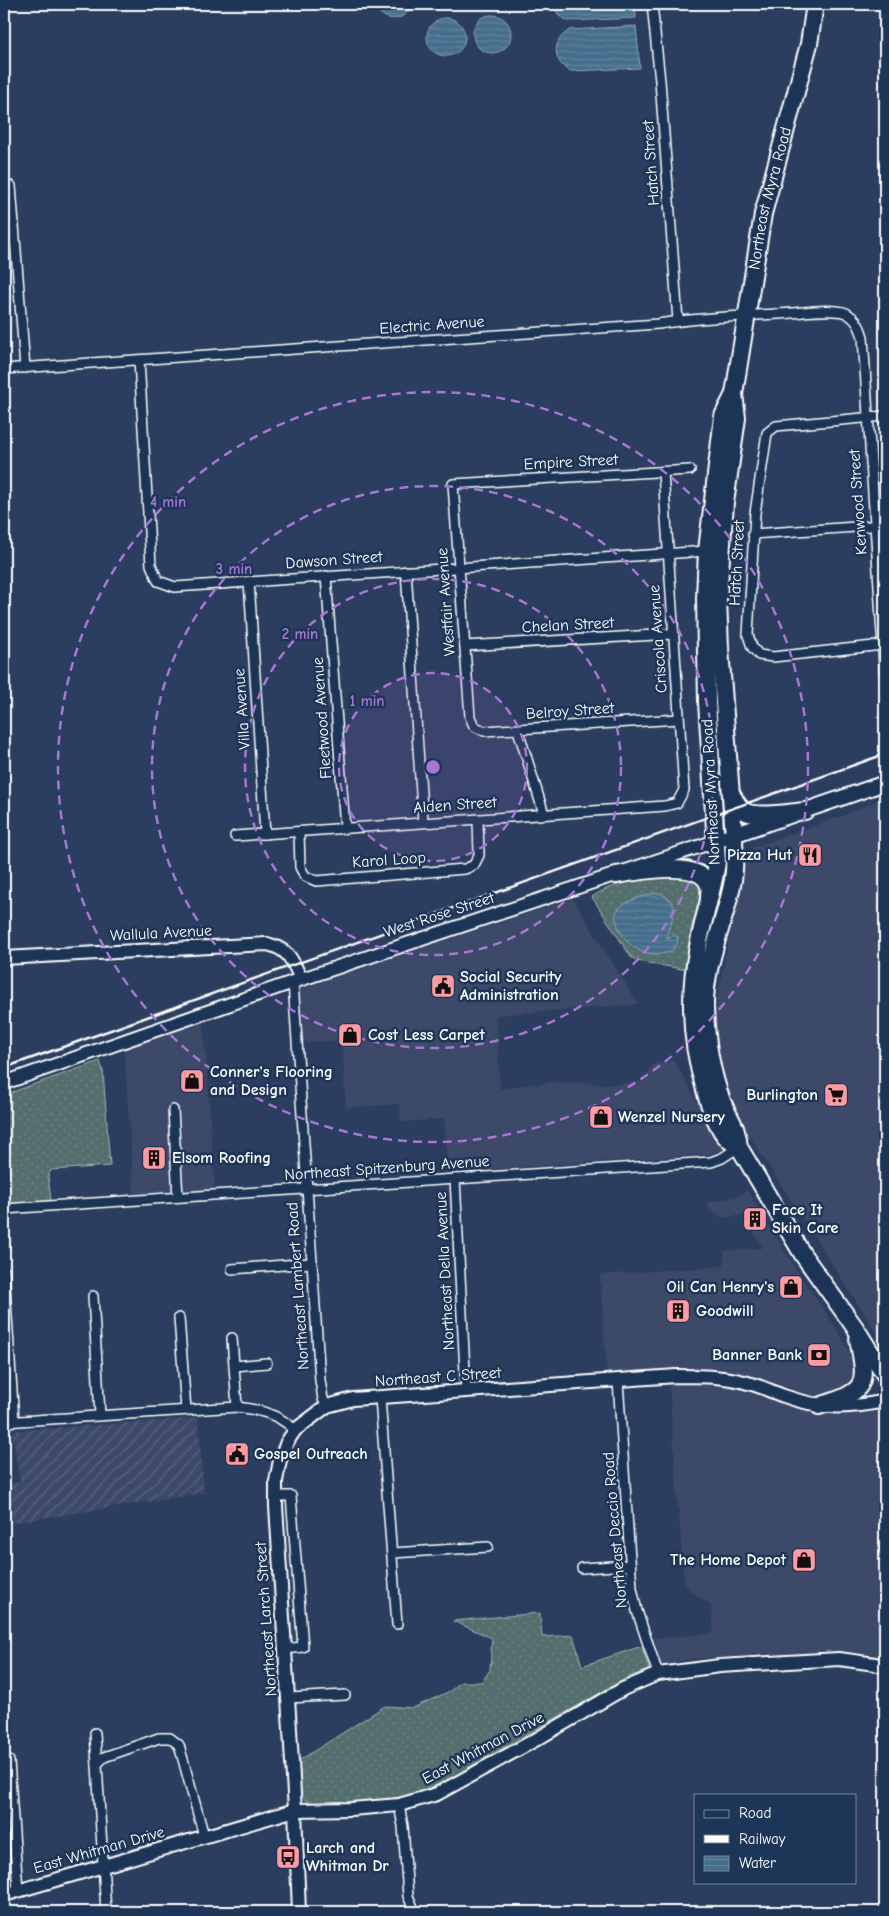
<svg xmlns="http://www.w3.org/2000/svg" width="889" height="1916" font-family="'Comic Neue',sans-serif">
  <defs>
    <pattern id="industrial-furrows" width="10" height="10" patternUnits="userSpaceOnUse" patternTransform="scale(1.25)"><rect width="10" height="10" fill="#3e4969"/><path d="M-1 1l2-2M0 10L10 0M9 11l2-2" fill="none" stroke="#5b6480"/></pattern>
    <pattern id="grass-dots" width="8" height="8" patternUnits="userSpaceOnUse" patternTransform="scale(1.25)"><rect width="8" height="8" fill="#526e6c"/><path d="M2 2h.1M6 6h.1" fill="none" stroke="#6c8482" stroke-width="1.8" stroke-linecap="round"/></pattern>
    <pattern id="water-rules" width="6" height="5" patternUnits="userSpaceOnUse" patternTransform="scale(1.25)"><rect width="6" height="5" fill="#456e8c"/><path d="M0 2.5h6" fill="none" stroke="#61849d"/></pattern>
  </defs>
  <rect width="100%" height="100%" fill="#2c3e5f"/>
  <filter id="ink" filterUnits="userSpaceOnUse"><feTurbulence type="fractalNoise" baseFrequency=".02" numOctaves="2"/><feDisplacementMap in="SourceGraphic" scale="10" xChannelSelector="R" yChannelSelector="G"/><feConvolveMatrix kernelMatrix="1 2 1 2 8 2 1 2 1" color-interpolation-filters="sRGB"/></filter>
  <g filter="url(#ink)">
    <g fill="#3e4969">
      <path d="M885,797V1346L741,1123L717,1060L713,1020L745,858L754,847L845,815Z"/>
      <path d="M573,899L638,1004L496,1015L500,1089L535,1083L537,1085L554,1082L609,1084L636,1083L646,1079L652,1066L657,1063L674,1060L723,1149L714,1153L705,1155L448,1172L444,1119L401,1122L400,1104L346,1108L342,1040L299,1043L298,1029L301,1028L299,988Z"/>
      <path d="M203,1019L215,1190L134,1195L124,1046Z"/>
      <path d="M747,1190L799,1274L833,1323L854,1360L856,1381L831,1395H813L799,1392L776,1382V1385L731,1372L682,1370L607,1376L600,1275L724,1266V1251L763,1248L744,1215L722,1218L709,1208L708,1202L736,1197Z"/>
      <path d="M695,1382L719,1383L753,1390L819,1411L848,1413L866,1412L885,1407V1659L856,1652L781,1654L691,1659L657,1666L649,1641L655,1638L714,1633L711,1605L689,1590L684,1580L669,1384Z"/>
    </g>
    <path fill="url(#industrial-furrows)" d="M198,1418L204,1493L4,1524V1486L20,1482L12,1431Z"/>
    <g fill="url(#grass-dots)" stroke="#a8b6b6">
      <path d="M659,875L694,877L702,889L691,930L685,967L682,969L637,961L631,957L592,897C607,885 640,879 659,875Z"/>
      <path d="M100,1061L103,1071L110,1166L51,1170L48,1176L51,1201L4,1204V1095Z"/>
      <path d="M540,1613L542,1637L573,1635L582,1666L642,1646L649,1670L628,1677L447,1780C437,1784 428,1790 419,1793C402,1799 315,1810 304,1799C295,1790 298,1772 298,1761L300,1760L385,1706L413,1708L450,1691L461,1682H482L490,1670L492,1638L453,1621Z"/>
    </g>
    <g fill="url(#water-rules)" stroke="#8fa8ba">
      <path d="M375,4H412C406,23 381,24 375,4Z"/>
      <path d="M553,4H635L636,18L568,21L559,16Z"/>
      <circle cx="492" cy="34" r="19"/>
      <circle cx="446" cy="37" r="19"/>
      <path d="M636,26L640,68L571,71C552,63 551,40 570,30Z"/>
      <path d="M656,893C663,893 665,896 670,900C680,911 667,926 667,938L674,935L678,937L677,943L671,952C647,958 627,950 618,926C616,921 614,916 617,911C625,900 644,896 656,893Z"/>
    </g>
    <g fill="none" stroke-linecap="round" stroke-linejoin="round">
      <defs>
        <g id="street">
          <path d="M652,4L660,81L678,321"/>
          <path d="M11,186L25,368"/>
          <path d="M139,360L151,565L158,581L175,587L707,551"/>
          <path d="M4,369L658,324C702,317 748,316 792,313C806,312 834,308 846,313C857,319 860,327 863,337L885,680"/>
          <path d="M753,534L885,525"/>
          <path d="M406,571L423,822"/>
          <path d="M326,576L345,828"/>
          <path d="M249,581L265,834"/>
          <path d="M883,645L773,657L759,655L752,647L748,635L755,513L767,433L776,426L885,416"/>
          <path d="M465,646L673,634"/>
          <path d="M679,719L484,731L474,726L470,717L453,484L690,470"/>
          <path d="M518,730L544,814"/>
          <path d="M299,832L300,867L305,876L316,881L465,869L474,865L479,855L478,819"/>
          <path d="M235,836L665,806L677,803L684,790L663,472"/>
          <path d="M293,982L320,1380L323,1399L327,1406"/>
          <path d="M173,1110L178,1197"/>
          <path d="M455,1179L466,1391"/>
          <path d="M4,1209L711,1162L722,1158L739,1147"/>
          <path d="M232,1269L311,1263"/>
          <path d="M4,1271L14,1421"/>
          <path d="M93,1296L100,1415"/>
          <path d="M179,1318L186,1410"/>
          <path d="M232,1338L237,1407"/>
          <path d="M234,1366L267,1363"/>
          <path d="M618,1381L632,1588L637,1611L658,1674"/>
          <path d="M380,1398L397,1624"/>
          <path d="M4,1422L237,1407C260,1410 278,1414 295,1430"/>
          <path d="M276,1496H291L303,1647L284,1649"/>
          <path d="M392,1553L488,1547"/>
          <path d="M582,1568L630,1565"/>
          <path d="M288,1698L345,1695"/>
          <path d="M95,1733L106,1912"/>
          <path d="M9,1761L18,1891"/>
          <path d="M97,1764L104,1757L159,1738H170L179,1745L204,1836"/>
          <path d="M399,1805L403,1826L408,1896L415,1912"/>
        </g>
        <g id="secondary">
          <path d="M4,958L267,944C289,949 292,960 301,979"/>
          <path d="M4,1083L293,982L716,841"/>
          <path d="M4,1895L295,1810L351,1809L399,1805L437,1794L537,1739L623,1689L658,1674L720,1666L839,1659L875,1664L885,1667"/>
          <path d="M299,1912L295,1810L276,1506V1481L280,1460L287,1442L295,1430L327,1406L353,1399L676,1376C701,1376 725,1376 748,1383C761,1386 772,1392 784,1396C821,1409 847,1409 885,1401"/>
        </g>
        <path id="primary" d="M716,841L885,783"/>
        <g id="highway">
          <path d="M734,394L737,418L725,503L718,599L720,648L734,836C734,852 736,869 732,885C724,925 704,966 705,1008C706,1039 711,1071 722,1101C730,1120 737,1125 739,1147L803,1255L856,1329L885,1375"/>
          <path d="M731,793C735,800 738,808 746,812C759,818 790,812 805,811"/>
          <path d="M616,875C636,872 702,858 709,886C710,889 709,894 709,898"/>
          <path id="s1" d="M739,1147C735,1144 730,1142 727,1138C718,1130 708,1102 705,1090C691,1044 688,995 698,947C703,918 713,891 717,862L707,702L705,598L707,551L723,416L734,394L763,214L809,44L815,4"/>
          <path d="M819,1406C866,1391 868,1387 858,1339"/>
        </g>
      </defs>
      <use href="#street" stroke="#fff" stroke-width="12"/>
      <use href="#secondary" stroke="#fff" stroke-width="16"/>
      <use href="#primary" stroke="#fff" stroke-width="18"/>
      <use href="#highway" stroke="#fff" stroke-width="20"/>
      <use href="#street" stroke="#1d3557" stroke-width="9"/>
      <use href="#secondary" stroke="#1d3557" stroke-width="12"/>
      <use href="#primary" stroke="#1d3557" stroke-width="14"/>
      <use href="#highway" stroke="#1d3557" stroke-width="16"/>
      <path stroke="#fff" stroke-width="2.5" d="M4,1068L885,754"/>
    </g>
  </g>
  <circle cx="433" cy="767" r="94" fill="#a976d5" fill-opacity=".12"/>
  <g fill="none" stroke="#a976d5" stroke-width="2.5" stroke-dasharray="9 6">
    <circle cx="433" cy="767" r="94"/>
    <circle cx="433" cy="767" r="188"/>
    <circle cx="433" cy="767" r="281"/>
    <circle cx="433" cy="767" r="375"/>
  </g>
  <defs>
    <symbol id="restaurant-square" viewBox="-11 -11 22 22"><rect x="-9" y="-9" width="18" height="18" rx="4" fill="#ff9aa2" stroke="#1d3557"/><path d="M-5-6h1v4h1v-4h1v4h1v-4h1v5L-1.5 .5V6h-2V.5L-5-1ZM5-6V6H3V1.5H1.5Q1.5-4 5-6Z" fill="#111"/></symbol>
    <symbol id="civic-square" viewBox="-11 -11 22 22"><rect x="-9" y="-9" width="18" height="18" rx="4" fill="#ff9aa2" stroke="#1d3557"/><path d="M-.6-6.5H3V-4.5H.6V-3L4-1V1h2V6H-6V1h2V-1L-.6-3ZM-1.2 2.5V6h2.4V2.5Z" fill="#111"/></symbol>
    <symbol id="shop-square" viewBox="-11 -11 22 22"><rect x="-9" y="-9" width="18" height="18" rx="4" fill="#ff9aa2" stroke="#1d3557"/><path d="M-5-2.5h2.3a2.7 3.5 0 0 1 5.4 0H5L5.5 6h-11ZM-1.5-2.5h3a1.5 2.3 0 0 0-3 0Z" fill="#111"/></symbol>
    <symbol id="supermarket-square" viewBox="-11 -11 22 22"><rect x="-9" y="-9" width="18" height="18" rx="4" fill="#ff9aa2" stroke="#1d3557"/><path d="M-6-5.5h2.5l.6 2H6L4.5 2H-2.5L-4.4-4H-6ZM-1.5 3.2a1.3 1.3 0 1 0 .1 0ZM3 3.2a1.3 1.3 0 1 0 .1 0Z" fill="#111"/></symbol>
    <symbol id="building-square" viewBox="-11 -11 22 22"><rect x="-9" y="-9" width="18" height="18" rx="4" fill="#ff9aa2" stroke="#1d3557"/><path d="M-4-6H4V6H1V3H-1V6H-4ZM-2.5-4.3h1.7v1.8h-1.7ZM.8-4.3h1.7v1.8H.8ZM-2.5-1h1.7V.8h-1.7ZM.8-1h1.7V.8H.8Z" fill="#111"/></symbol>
    <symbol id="bank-square" viewBox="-11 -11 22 22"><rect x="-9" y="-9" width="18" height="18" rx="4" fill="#ff9aa2" stroke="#1d3557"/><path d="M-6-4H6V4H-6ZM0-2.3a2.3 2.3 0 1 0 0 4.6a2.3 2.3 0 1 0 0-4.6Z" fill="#111"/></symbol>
    <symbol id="bus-square" viewBox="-11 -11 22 22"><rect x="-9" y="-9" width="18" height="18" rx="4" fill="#ff9aa2" stroke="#1d3557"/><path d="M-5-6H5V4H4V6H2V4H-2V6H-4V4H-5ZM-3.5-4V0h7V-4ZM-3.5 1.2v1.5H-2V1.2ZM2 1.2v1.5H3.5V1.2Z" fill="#111"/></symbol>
  </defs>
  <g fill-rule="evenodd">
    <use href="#restaurant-square" x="796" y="841" width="28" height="28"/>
    <use href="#civic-square" x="429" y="972" width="28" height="28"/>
    <use href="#shop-square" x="336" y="1021" width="28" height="28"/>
    <use href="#shop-square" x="178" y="1067" width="28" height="28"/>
    <use href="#supermarket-square" x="822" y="1081" width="28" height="28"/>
    <use href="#shop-square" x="587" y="1103" width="28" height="28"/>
    <use href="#building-square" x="140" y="1144" width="28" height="28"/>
    <use href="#building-square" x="741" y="1205" width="28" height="28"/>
    <use href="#shop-square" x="777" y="1273" width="28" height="28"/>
    <use href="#building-square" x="664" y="1297" width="28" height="28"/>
    <use href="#bank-square" x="805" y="1341" width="28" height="28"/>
    <use href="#civic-square" x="223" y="1440" width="28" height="28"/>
    <use href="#shop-square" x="790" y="1546" width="28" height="28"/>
    <use href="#bus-square" x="274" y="1843" width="28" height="28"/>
  </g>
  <g text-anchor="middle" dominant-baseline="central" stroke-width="5" stroke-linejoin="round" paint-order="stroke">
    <g font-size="16" fill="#fff" stroke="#1d3557">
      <text transform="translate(651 163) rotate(-94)">Hatch Street</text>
      <text stroke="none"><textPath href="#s1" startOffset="971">Northeast Myra Road</textPath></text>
      <text transform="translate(432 325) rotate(-4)">Electric Avenue</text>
      <text transform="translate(571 462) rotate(-3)">Empire Street</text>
      <text transform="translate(858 502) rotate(-94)">Kenwood Street</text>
      <text transform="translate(334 560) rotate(-4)">Dawson Street</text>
      <text transform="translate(737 563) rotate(-87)">Hatch Street</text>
      <text transform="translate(446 602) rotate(-94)">Westfair Avenue</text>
      <text transform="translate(568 625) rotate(-3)">Chelan Street</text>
      <text transform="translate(658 639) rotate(-94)">Criscola Avenue</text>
      <text transform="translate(242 709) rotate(-94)">Villa Avenue</text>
      <text transform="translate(570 711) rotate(-4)">Belroy Street</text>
      <text transform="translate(322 718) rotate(-94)">Fleetwood Avenue</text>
      <text transform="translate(711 792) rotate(-93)">Northeast Myra Road</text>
      <text transform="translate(455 805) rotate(-4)">Alden Street</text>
      <text transform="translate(389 860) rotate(-4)">Karol Loop</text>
      <text transform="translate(439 915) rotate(-18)">West Rose Street</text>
      <text transform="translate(161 933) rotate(-3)">Wallula Avenue</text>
      <text transform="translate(387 1168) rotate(-4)">Northeast Spitzenburg Avenue</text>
      <text transform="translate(445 1271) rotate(-93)">Northeast Della Avenue</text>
      <text transform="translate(298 1286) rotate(-94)">Northeast Lambert Road</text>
      <text transform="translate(438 1377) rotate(-4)">Northeast C Street</text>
      <text transform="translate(615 1530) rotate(-95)">Northeast Deccio Road</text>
      <text transform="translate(266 1619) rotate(-94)">Northeast Larch Street</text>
      <text transform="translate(483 1748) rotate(-28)">East Whitman Drive</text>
      <text transform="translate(99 1850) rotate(-16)">East Whitman Drive</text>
    </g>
    <g font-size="16" font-weight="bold" fill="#fff" stroke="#1d3557" text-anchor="start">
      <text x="792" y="855" text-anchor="end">Pizza Hut</text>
      <text x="460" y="977">Social Security<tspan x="460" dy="18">Administration</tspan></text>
      <text x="368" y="1035">Cost Less Carpet</text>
      <text x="210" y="1072">Conner's Flooring<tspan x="210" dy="18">and Design</tspan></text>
      <text x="818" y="1095" text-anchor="end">Burlington</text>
      <text x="618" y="1117">Wenzel Nursery</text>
      <text x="172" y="1158">Elsom Roofing</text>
      <text x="772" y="1210">Face It<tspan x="772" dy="18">Skin Care</tspan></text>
      <text x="774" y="1287" text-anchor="end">Oil Can Henry's</text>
      <text x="696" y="1311">Goodwill</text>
      <text x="802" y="1355" text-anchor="end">Banner Bank</text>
      <text x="254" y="1454">Gospel Outreach</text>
      <text x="786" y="1560" text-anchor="end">The Home Depot</text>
      <text x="306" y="1848">Larch and<tspan x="306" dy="18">Whitman Dr</tspan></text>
    </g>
  </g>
  <circle cx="433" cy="767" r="8" fill="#a976d5" stroke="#1d3557" stroke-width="2.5"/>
  <g font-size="15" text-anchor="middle" font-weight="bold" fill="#a976d5" stroke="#1d3557" stroke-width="5" stroke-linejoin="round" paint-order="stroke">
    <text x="168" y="507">4 min</text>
    <text x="234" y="574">3 min</text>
    <text x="300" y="639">2 min</text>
    <text x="367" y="706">1 min</text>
  </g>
  <rect width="889" height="1916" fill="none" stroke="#1d3557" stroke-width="20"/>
  <rect x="10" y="10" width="869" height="1896" fill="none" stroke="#fff" stroke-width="2" filter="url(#ink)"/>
  <rect x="694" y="1794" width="162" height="90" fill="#1d3557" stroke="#77869a"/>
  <rect x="704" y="1810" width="25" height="8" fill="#1d3557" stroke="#77869a"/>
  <text x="739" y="1818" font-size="15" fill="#ffffff">Road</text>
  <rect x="704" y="1835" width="25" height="8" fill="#ffffff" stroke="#77869a"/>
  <text x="739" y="1844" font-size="15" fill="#ffffff">Railway</text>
  <rect x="704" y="1856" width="25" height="15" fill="url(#water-rules)" stroke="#77869a"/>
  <text x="739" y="1868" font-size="15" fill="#ffffff">Water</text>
</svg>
